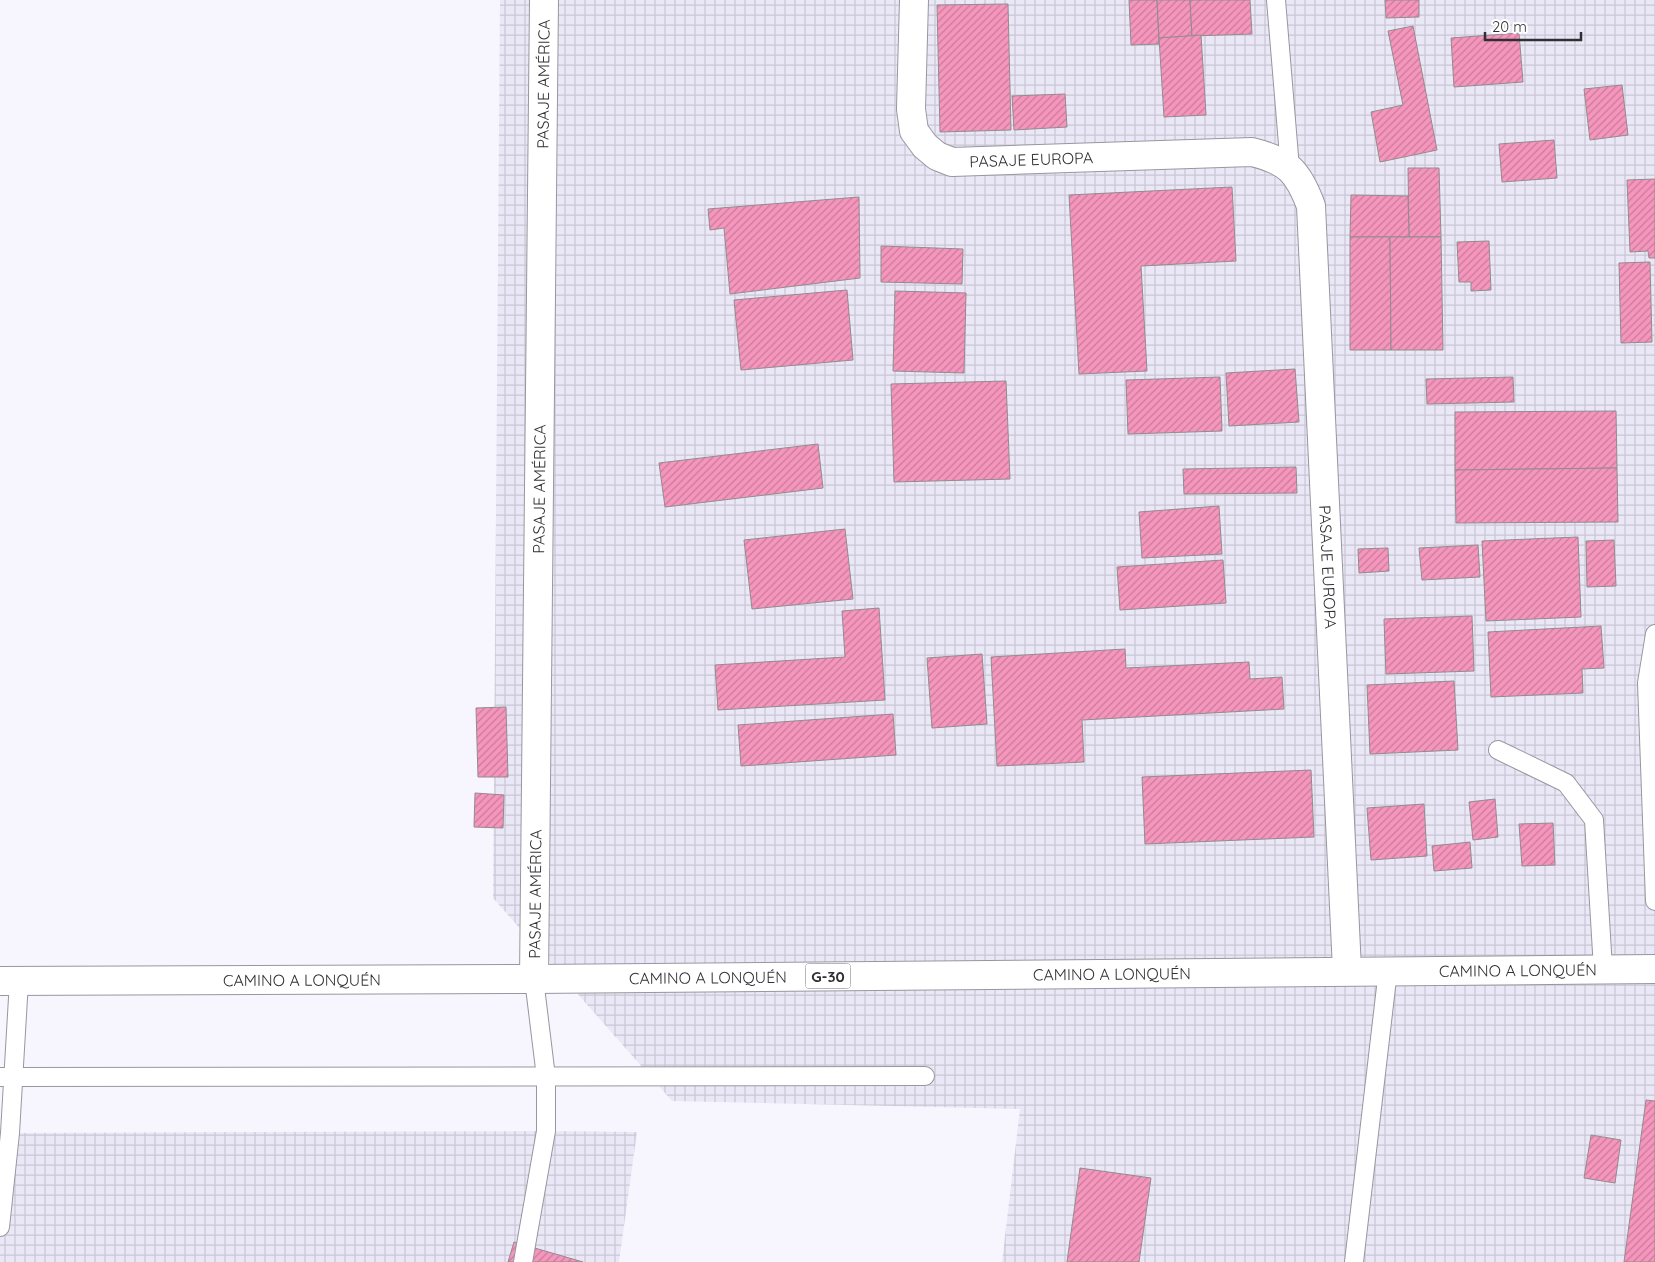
<svg xmlns="http://www.w3.org/2000/svg" width="1655" height="1262" font-family="Quicksand,sans-serif">
  <defs>
    <pattern id="industrial-grid" width="8" height="8" patternUnits="userSpaceOnUse" patternTransform="scale(1.25)"><rect width="8" height="8" fill="#eae8f7"/><path d="M0 4h8M4 0v8" fill="none" stroke="#c9c7d4"/></pattern>
    <pattern id="building-hatch" width="6" height="6" patternUnits="userSpaceOnUse" patternTransform="scale(1.25)"><rect width="6" height="6" fill="#f696bd"/><path d="M-1 1l2-2M0 6l6-6M5 7l2-2" fill="none" stroke="#c87b9a"/></pattern>
  </defs>
  <rect width="100%" height="100%" fill="#f7f5fe"/>
  <g fill="url(#industrial-grid)">
    <path d="M500,0H1655V1262H1002L1020,1109L672,1101L493,898Z"/>
    <path d="M546,1131L637,1132L619,1262H0V1133Z"/>
  </g>
  <g fill="url(#building-hatch)" stroke="#938b8e">
    <path d="M1129,0H1157L1159,44L1131,45Z"/>
    <path d="M1157,0H1190L1192,36L1159,38Z"/>
    <path d="M1190,0H1250L1252,34L1192,36Z"/>
    <path d="M1385,0H1419V17L1386,18Z"/>
    <path d="M1008,4L1011,130L940,132L937,5Z"/>
    <path d="M1413,26L1437,150L1380,162L1371,112L1403,105L1388,31Z"/>
    <path d="M1519,33L1523,82L1454,87L1451,38Z"/>
    <path d="M1201,35L1206,115L1164,117L1159,38Z"/>
    <path d="M1622,85L1628,135L1590,140L1584,89Z"/>
    <path d="M1065,94L1067,127L1014,130L1012,96Z"/>
    <path d="M1554,140L1557,178L1502,182L1499,144Z"/>
    <path d="M1408,168H1439L1441,237H1409Z"/>
    <path d="M1655,179V258H1649L1648,251L1630,252L1627,180Z"/>
    <path d="M1232,187L1236,261L1141,266L1147,371L1079,374L1069,195Z"/>
    <path d="M1351,195L1408,196L1409,237H1350Z"/>
    <path d="M859,197L860,278L730,294L724,228L710,230L708,209Z"/>
    <path d="M1350,237H1390L1391,350H1350Z"/>
    <path d="M1390,237H1441L1443,350H1391Z"/>
    <path d="M1489,241L1491,290L1471,291V282H1459L1457,242Z"/>
    <path d="M881,246L963,249L962,284L881,282Z"/>
    <path d="M1650,262L1652,342L1621,343L1619,263Z"/>
    <path d="M847,290L853,360L741,370L734,300Z"/>
    <path d="M895,291L966,293L964,373L893,371Z"/>
    <path d="M1295,369L1299,422L1229,426L1226,373Z"/>
    <path d="M1220,377L1222,431L1128,434L1126,380Z"/>
    <path d="M1513,377L1514,402L1427,404L1426,379Z"/>
    <path d="M1006,381L1010,479L894,482L891,384Z"/>
    <path d="M1616,411L1617,468L1455,470V412Z"/>
    <path d="M818,444L823,488L665,507L659,463Z"/>
    <path d="M1296,467L1297,493L1184,494L1183,469Z"/>
    <path d="M1617,468L1618,522L1456,523L1455,470Z"/>
    <path d="M1219,506L1222,554L1142,558L1139,512Z"/>
    <path d="M845,529L853,599L752,609L744,540Z"/>
    <path d="M1578,537L1581,617L1486,621L1482,541Z"/>
    <path d="M1614,540L1616,586L1587,587L1586,541Z"/>
    <path d="M1478,545L1480,577L1422,580L1419,548Z"/>
    <path d="M1388,548L1389,571L1359,573L1358,549Z"/>
    <path d="M1223,560L1226,603L1120,610L1117,567Z"/>
    <path d="M879,608L885,700L718,710L715,665L845,657L842,611Z"/>
    <path d="M1472,616L1474,671L1386,674L1384,619Z"/>
    <path d="M1601,626L1604,668L1582,669L1583,693L1491,697L1488,632Z"/>
    <path d="M1125,649L1126,668L1249,662L1250,679L1282,677L1284,709L1082,720L1084,762L997,766L991,657Z"/>
    <path d="M982,654L987,724L932,728L927,658Z"/>
    <path d="M1454,681L1458,750L1370,754L1367,685Z"/>
    <path d="M506,707L508,777H478L476,708Z"/>
    <path d="M893,714L896,755L741,766L738,725Z"/>
    <path d="M1311,770L1314,837L1145,844L1142,777Z"/>
    <path d="M475,793L504,795L503,828L474,827Z"/>
    <path d="M1495,799L1498,837L1473,840L1469,802Z"/>
    <path d="M1424,804L1427,856L1371,860L1367,808Z"/>
    <path d="M1553,823L1555,865L1522,866L1519,824Z"/>
    <path d="M1470,842L1472,868L1434,871L1432,846Z"/>
    <path d="M1646,1100L1655,1101V1262H1624Z"/>
    <path d="M1591,1135L1621,1140L1615,1183L1584,1178Z"/>
    <path d="M1080,1168L1151,1178L1139,1262H1067Z"/>
    <path d="M514,1242L583,1262H508Z"/>
  </g>
  <g fill="none" stroke-linecap="round" stroke-linejoin="round">
    <defs>
      <g id="service">
        <path d="M1276,0L1290,168"/>
        <path d="M1655,634L1647,683L1655,901"/>
        <path d="M1498,750L1566,783L1594,820L1603,969"/>
        <path d="M0,1077L925,1076"/>
        <path d="M0,1227L10,1133L19,981"/>
        <path d="M523,1262L546,1131V1077L534,979"/>
        <path d="M1354,1262L1388,970"/>
      </g>
      <g id="minor">
        <path id="s1" d="M914,0L911,109L914,131L925,146L937,156L952,162L1252,152C1288,161 1298,171 1311,206L1347,970"/>
        <path id="s2" d="M534,979L544,0"/>
      </g>
      <g id="primary">
        <path id="s3" d="M0,981L534,979L1655,969"/>
      </g>
    </defs>
    <use href="#service" stroke="#98979f" stroke-width="20"/>
    <use href="#minor" stroke="#98979f" stroke-width="30"/>
    <use href="#primary" stroke="#98979f" stroke-width="30"/>
    <use href="#service" stroke="#fff" stroke-width="18"/>
    <use href="#minor" stroke="#fff" stroke-width="28"/>
    <use href="#primary" stroke="#fff" stroke-width="28"/>
  </g>
  <g text-anchor="middle" dominant-baseline="central" stroke-width="4.5" stroke-linejoin="round" paint-order="stroke">
    <rect fill="#fff" stroke="#6e6d70" stroke-width="1" x="805.5" y="963.5" width="45" height="25" rx="4"/>
    <g font-size="15" font-weight="bold" fill="#302f33">
      <text x="828" y="976">G-30</text>
    </g>
    <g font-size="16" fill="#302f33" stroke="#fff">
      <text stroke="none"><textPath href="#s2" startOffset="895">PASAJE AMÉRICA</textPath></text>
      <text stroke="none"><textPath href="#s1" startOffset="261">PASAJE EUROPA</textPath></text>
      <text stroke="none"><textPath href="#s2" startOffset="490">PASAJE AMÉRICA</textPath></text>
      <text stroke="none"><textPath href="#s1" startOffset="928">PASAJE EUROPA</textPath></text>
      <text stroke="none"><textPath href="#s2" startOffset="85">PASAJE AMÉRICA</textPath></text>
      <text stroke="none"><textPath href="#s3" startOffset="1518">CAMINO A LONQUÉN</textPath></text>
      <text stroke="none"><textPath href="#s3" startOffset="1112">CAMINO A LONQUÉN</textPath></text>
      <text stroke="none"><textPath href="#s3" startOffset="708">CAMINO A LONQUÉN</textPath></text>
      <text stroke="none"><textPath href="#s3" startOffset="302">CAMINO A LONQUÉN</textPath></text>
    </g>
  </g>
  <path d="M1485 32v8h96v-8" fill="none" stroke="#302f33" stroke-width="2.5"/>
  <text x="1492" y="32" font-size="15" fill="#302f33" stroke="#ffffff" stroke-width="4" paint-order="stroke">20 m</text>
</svg>
